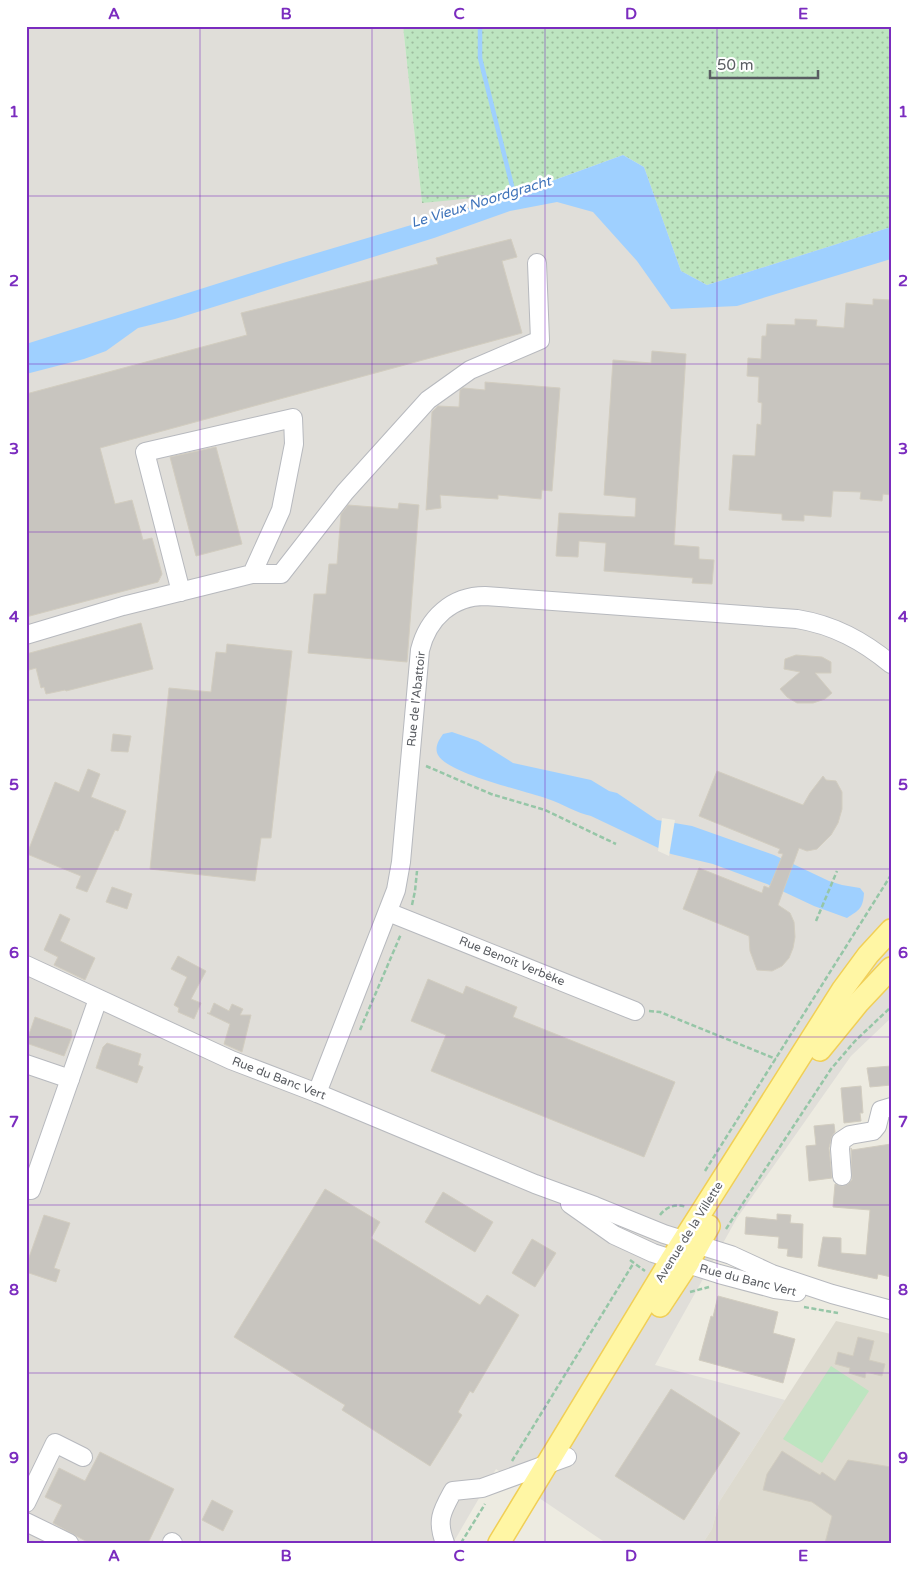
<svg xmlns="http://www.w3.org/2000/svg" width="917" height="1569" font-family="'Varela Round',sans-serif">
  <defs>
    <pattern id="grass-dots" width="8" height="8" patternUnits="userSpaceOnUse" patternTransform="scale(1.25)"><rect width="8" height="8" fill="#bde5c0"/><path d="M2 2h.1M6 6h.1" fill="none" stroke="#9dbd9f" stroke-width="1.8" stroke-linecap="round"/></pattern>
  </defs>
  <rect width="100%" height="100%" fill="#edebe1"/>
  <path fill="#e0ded9" d="M26,26H403L422,203L644,167L681,271L707,285L891,227V1018L851,1056L737,1218L655,1365L785,1400L719,1502L712,1529L703,1543H606L496,1469L453,1543H26Z"/>
  <path fill="#dddacf" d="M836,1321L891,1334V1543H703L712,1529L719,1502Z"/>
  <path fill="url(#grass-dots)" d="M403,26H891V227L707,285L681,271L644,167L623,155L516,194L422,203Z"/>
  <path fill="#bde5c0" d="M831,1366L869,1391L822,1463L783,1439Z"/>
  <g fill="#9fd0ff">
    <path d="M623,155L644,167L681,271L707,285L891,227V259L737,306L671,309L637,261L593,212L557,202L510,211L434,238L175,319L138,328L106,351L84,359L26,374V344L283,263L516,194Z"/>
    <path d="M452,732L478,741L513,763L591,780L609,791L617,793L657,820L692,826L774,855L829,881L842,885L860,888L864,893C863,909 859,910 847,918L814,906L767,884L713,864L671,854L591,816C576,813 563,804 548,799C526,791 448,774 438,755C434,747 439,740 443,734Z"/>
  </g>
  <path fill="#edebe1" d="M662,818L675,820L669,856L658,851Z"/>
  <g fill="none" stroke-linecap="round" stroke-linejoin="round">
    <path stroke="#9fd0ff" stroke-width="4.5" d="M480,26V58L515,198"/>
  </g>
  <g fill="#c8c5bf" stroke="#d2cdc0">
    <path d="M511,239L517,257L502,261L522,333L100,448L115,504L132,500L143,540L152,538L162,574L158,582L26,617V394L247,335L241,313L438,264L436,258Z"/>
    <path d="M873,299L891,300V495L883,494L882,501L860,499L861,492L833,491L831,517L804,515V521L782,520V514L729,510L733,455L755,456L757,424L761,425L762,403L758,402L759,377L747,376L748,358L761,359L762,336H766L767,324L795,325V319L817,320L816,326L844,328L846,303L873,305Z"/>
    <path d="M652,351L686,354L674,545L699,547V559L714,560L712,584L692,583L693,578L604,571L606,543L579,541L578,557L556,556L559,513L635,517L636,498L604,495L613,360L651,363Z"/>
    <path d="M485,382L560,388L552,491L542,490L541,499L498,495V499L440,495L441,508L426,510L432,412L438,406L459,407L460,390L463,388L485,390Z"/>
    <path d="M216,447L242,544L196,556L170,457Z"/>
    <path d="M399,503L419,505L407,662L308,653L314,594H326L329,564H337L341,514L348,505L398,509Z"/>
    <path d="M141,623L153,669L66,691L65,690L46,694L44,687L41,688L36,668L29,670L26,654Z"/>
    <path d="M227,644L292,651L271,838H261L255,881L150,869L169,688L211,692L216,652L226,653Z"/>
    <path d="M796,655L822,657L831,662V673H815L832,693L825,699L813,703H797L787,697L780,689L800,672L784,669L785,659Z"/>
    <path d="M113,734L131,736L128,752L111,751Z"/>
    <path d="M88,769L100,774L91,797L126,811L118,831L115,830L87,892L76,888L81,876L27,854L55,782L79,792Z"/>
    <path d="M717,771L803,805L810,793L823,776L826,780L836,781L842,792V809L838,823L831,835L817,849L807,851L799,848L778,905L790,913L794,922L795,937L793,948L789,958L782,966L772,971L757,970L750,951L749,936L683,909L699,868L762,893L764,886L769,888L783,854L778,853L780,849L699,816Z"/>
    <path d="M112,887L132,894L127,909L106,902Z"/>
    <path d="M60,914L70,919L60,941L95,958L85,980L54,965L58,957L44,950Z"/>
    <path d="M178,956L206,971L191,999L201,1003L194,1019L178,1012L179,1008L174,1005L187,977L171,969Z"/>
    <path d="M428,979L463,994L466,986L517,1007L513,1017L675,1082L644,1157L431,1071L446,1035L411,1021Z"/>
    <path d="M214,1003L229,1011L232,1004L243,1009L240,1015H251L242,1052L224,1044L230,1024L207,1013H210Z"/>
    <path d="M35,1017L71,1030L72,1036L64,1056L26,1043Z"/>
    <path d="M107,1043L141,1054L138,1065L143,1067L137,1083L96,1068L103,1047Z"/>
    <path d="M891,1066V1085L870,1087L867,1068Z"/>
    <path d="M861,1086L863,1113H860L861,1121L844,1123L841,1088Z"/>
    <path d="M834,1124L835,1132L832,1136L829,1148L832,1178L809,1181L806,1146L816,1145L814,1126Z"/>
    <path d="M891,1144V1277L878,1274L877,1279L818,1266L823,1237L841,1238V1253L866,1255L870,1210L833,1207L835,1184L843,1186L848,1184L852,1180L851,1148L852,1150Z"/>
    <path d="M325,1189L380,1222L371,1238L480,1305L487,1295L519,1315L473,1393L470,1391L458,1412L462,1415L430,1466L342,1410L345,1405L234,1337Z"/>
    <path d="M443,1192L493,1222L475,1252L425,1222Z"/>
    <path d="M777,1214L791,1215L790,1223L803,1224L802,1258L787,1256L788,1249L778,1248L779,1237L745,1234L746,1217L777,1220Z"/>
    <path d="M44,1215L70,1223L54,1268L60,1270L56,1282L26,1272V1266Z"/>
    <path d="M532,1239L556,1253L535,1287L512,1273Z"/>
    <path d="M718,1296L778,1312L773,1333L795,1339L783,1383L699,1360L711,1316L713,1317Z"/>
    <path d="M858,1337L874,1341L869,1360L885,1364L882,1376L866,1372L865,1378L849,1373L850,1368L835,1364L838,1352L853,1356Z"/>
    <path d="M671,1389L740,1433L684,1520L615,1476Z"/>
    <path d="M782,1451L820,1475L822,1472L835,1481L848,1460L891,1467V1543H825L832,1516L812,1502L763,1490L767,1474Z"/>
    <path d="M100,1452L174,1489L148,1543H89L53,1523L62,1505L45,1497L59,1468L85,1481Z"/>
    <path d="M212,1500L233,1511L223,1531L202,1520Z"/>
  </g>
  <g fill="none" stroke-linecap="round" stroke-linejoin="round">
    <defs>
      <g id="minor">
        <path d="M252,574H281L345,492L428,400L470,370L540,340L537,263"/>
        <path d="M26,635L123,606L252,574L281,510L294,444L293,418L145,452L181,592"/>
        <path d="M388,912L635,1011"/>
        <path d="M26,965L231,1060L317,1093L535,1184L595,1206L664,1234L731,1255L772,1274L832,1294L891,1310"/>
        <path d="M26,1064L70,1079"/>
        <path d="M317,1093L396,890L401,862L420,650C428,618 452,596 485,596L797,619C834,625 863,641 891,664"/>
        <path d="M842,1176L840,1149L841,1141L850,1135L873,1131L877,1126L881,1110L891,1107"/>
        <path d="M31,1190L98,999"/>
        <path d="M570,1204L614,1235L653,1253L719,1274L775,1289L797,1292"/>
        <path d="M26,1503L55,1443L83,1457"/>
        <path d="M26,1522L69,1543"/>
        <path d="M172,1542L173,1543"/>
        <path d="M445,1543C436,1520 442,1511 453,1491L482,1488L567,1457"/>
      </g>
      <g id="major">
        <path d="M820,1050L859,1002L891,968"/>
        <path d="M660,1306L687,1265L709,1226"/>
        <path d="M499,1543L671,1260L843,989L868,955L891,930"/>
      </g>
    </defs>
    <use href="#minor" stroke="#b7b9be" stroke-width="20"/>
    <use href="#major" stroke="#f1cf56" stroke-width="24"/>
    <g stroke="#96c6a7" stroke-width="2.5" stroke-dasharray="5 2.5" stroke-linecap="butt">
      <path d="M426,766L491,794L545,810L616,844"/>
      <path d="M412,905L415,891L417,871"/>
      <path d="M816,921L837,871"/>
      <path d="M649,1011L660,1012L776,1059"/>
      <path d="M360,1030L401,934"/>
      <path d="M705,1171L891,875"/>
      <path d="M660,1215C666,1207 676,1203 686,1207"/>
      <path d="M726,1229L831,1069L855,1041L891,1007"/>
      <path d="M630,1260L645,1271"/>
      <path d="M690,1292L709,1287"/>
      <path d="M804,1307L838,1313"/>
      <path d="M512,1461L633,1264"/>
      <path d="M461,1543L485,1504"/>
    </g>
    <use href="#minor" stroke="#fff" stroke-width="18"/>
    <use href="#major" stroke="#fff6a4" stroke-width="21"/>
  </g>
  <path fill="none" stroke="#7b2cbf" stroke-width="1" stroke-opacity="0.55" d="M200,26V1543M372,26V1543M545,26V1543M717,26V1543M26,196H891M26,364H891M26,532H891M26,700H891M26,869H891M26,1037H891M26,1205H891M26,1373H891"/>
  <g text-anchor="middle" dominant-baseline="central" stroke-width="5" stroke-linejoin="round" paint-order="stroke">
    <g font-size="12" fill="#5a5d62" stroke="#fff">
      <text transform="translate(416 699) rotate(-84)">Rue de l'Abattoir</text>
      <text transform="translate(512 961) rotate(22)">Rue Benoît Verbèke</text>
      <text transform="translate(279 1078) rotate(21)">Rue du Banc Vert</text>
      <text transform="translate(689 1232) rotate(-58)">Avenue de la Villette</text>
      <text transform="translate(748 1280) rotate(14)">Rue du Banc Vert</text>
    </g>
    <g font-size="14" font-style="italic" fill="#4074ba" stroke="#fff">
      <text transform="translate(481 202) rotate(-17)">Le Vieux Noordgracht</text>
    </g>
  </g>
  <rect width="917" height="1569" fill="none" stroke="#ffffff" stroke-width="55"/>
  <path d="M710 70v8h108v-8" fill="none" stroke="#5a5d62" stroke-width="2.5"/>
  <text x="717" y="70" font-size="15" fill="#5a5d62" stroke="#ffffff" stroke-width="4" paint-order="stroke">50 m</text>
  <rect x="28" y="28" width="862" height="1514" fill="none" stroke="#7b2cbf" stroke-width="2"/>
  <g font-size="16" text-anchor="middle" font-weight="bold" fill="#7b2cbf">
    <text x="114" y="19">A</text>
    <text x="286" y="19">B</text>
    <text x="459" y="19">C</text>
    <text x="631" y="19">D</text>
    <text x="803" y="19">E</text>
    <text x="14" y="117">1</text>
    <text x="903" y="117">1</text>
    <text x="14" y="286">2</text>
    <text x="903" y="286">2</text>
    <text x="14" y="454">3</text>
    <text x="903" y="454">3</text>
    <text x="14" y="622">4</text>
    <text x="903" y="622">4</text>
    <text x="14" y="790">5</text>
    <text x="903" y="790">5</text>
    <text x="14" y="958">6</text>
    <text x="903" y="958">6</text>
    <text x="14" y="1127">7</text>
    <text x="903" y="1127">7</text>
    <text x="14" y="1295">8</text>
    <text x="903" y="1295">8</text>
    <text x="14" y="1463">9</text>
    <text x="903" y="1463">9</text>
    <text x="114" y="1561">A</text>
    <text x="286" y="1561">B</text>
    <text x="459" y="1561">C</text>
    <text x="631" y="1561">D</text>
    <text x="803" y="1561">E</text>
  </g>
</svg>
